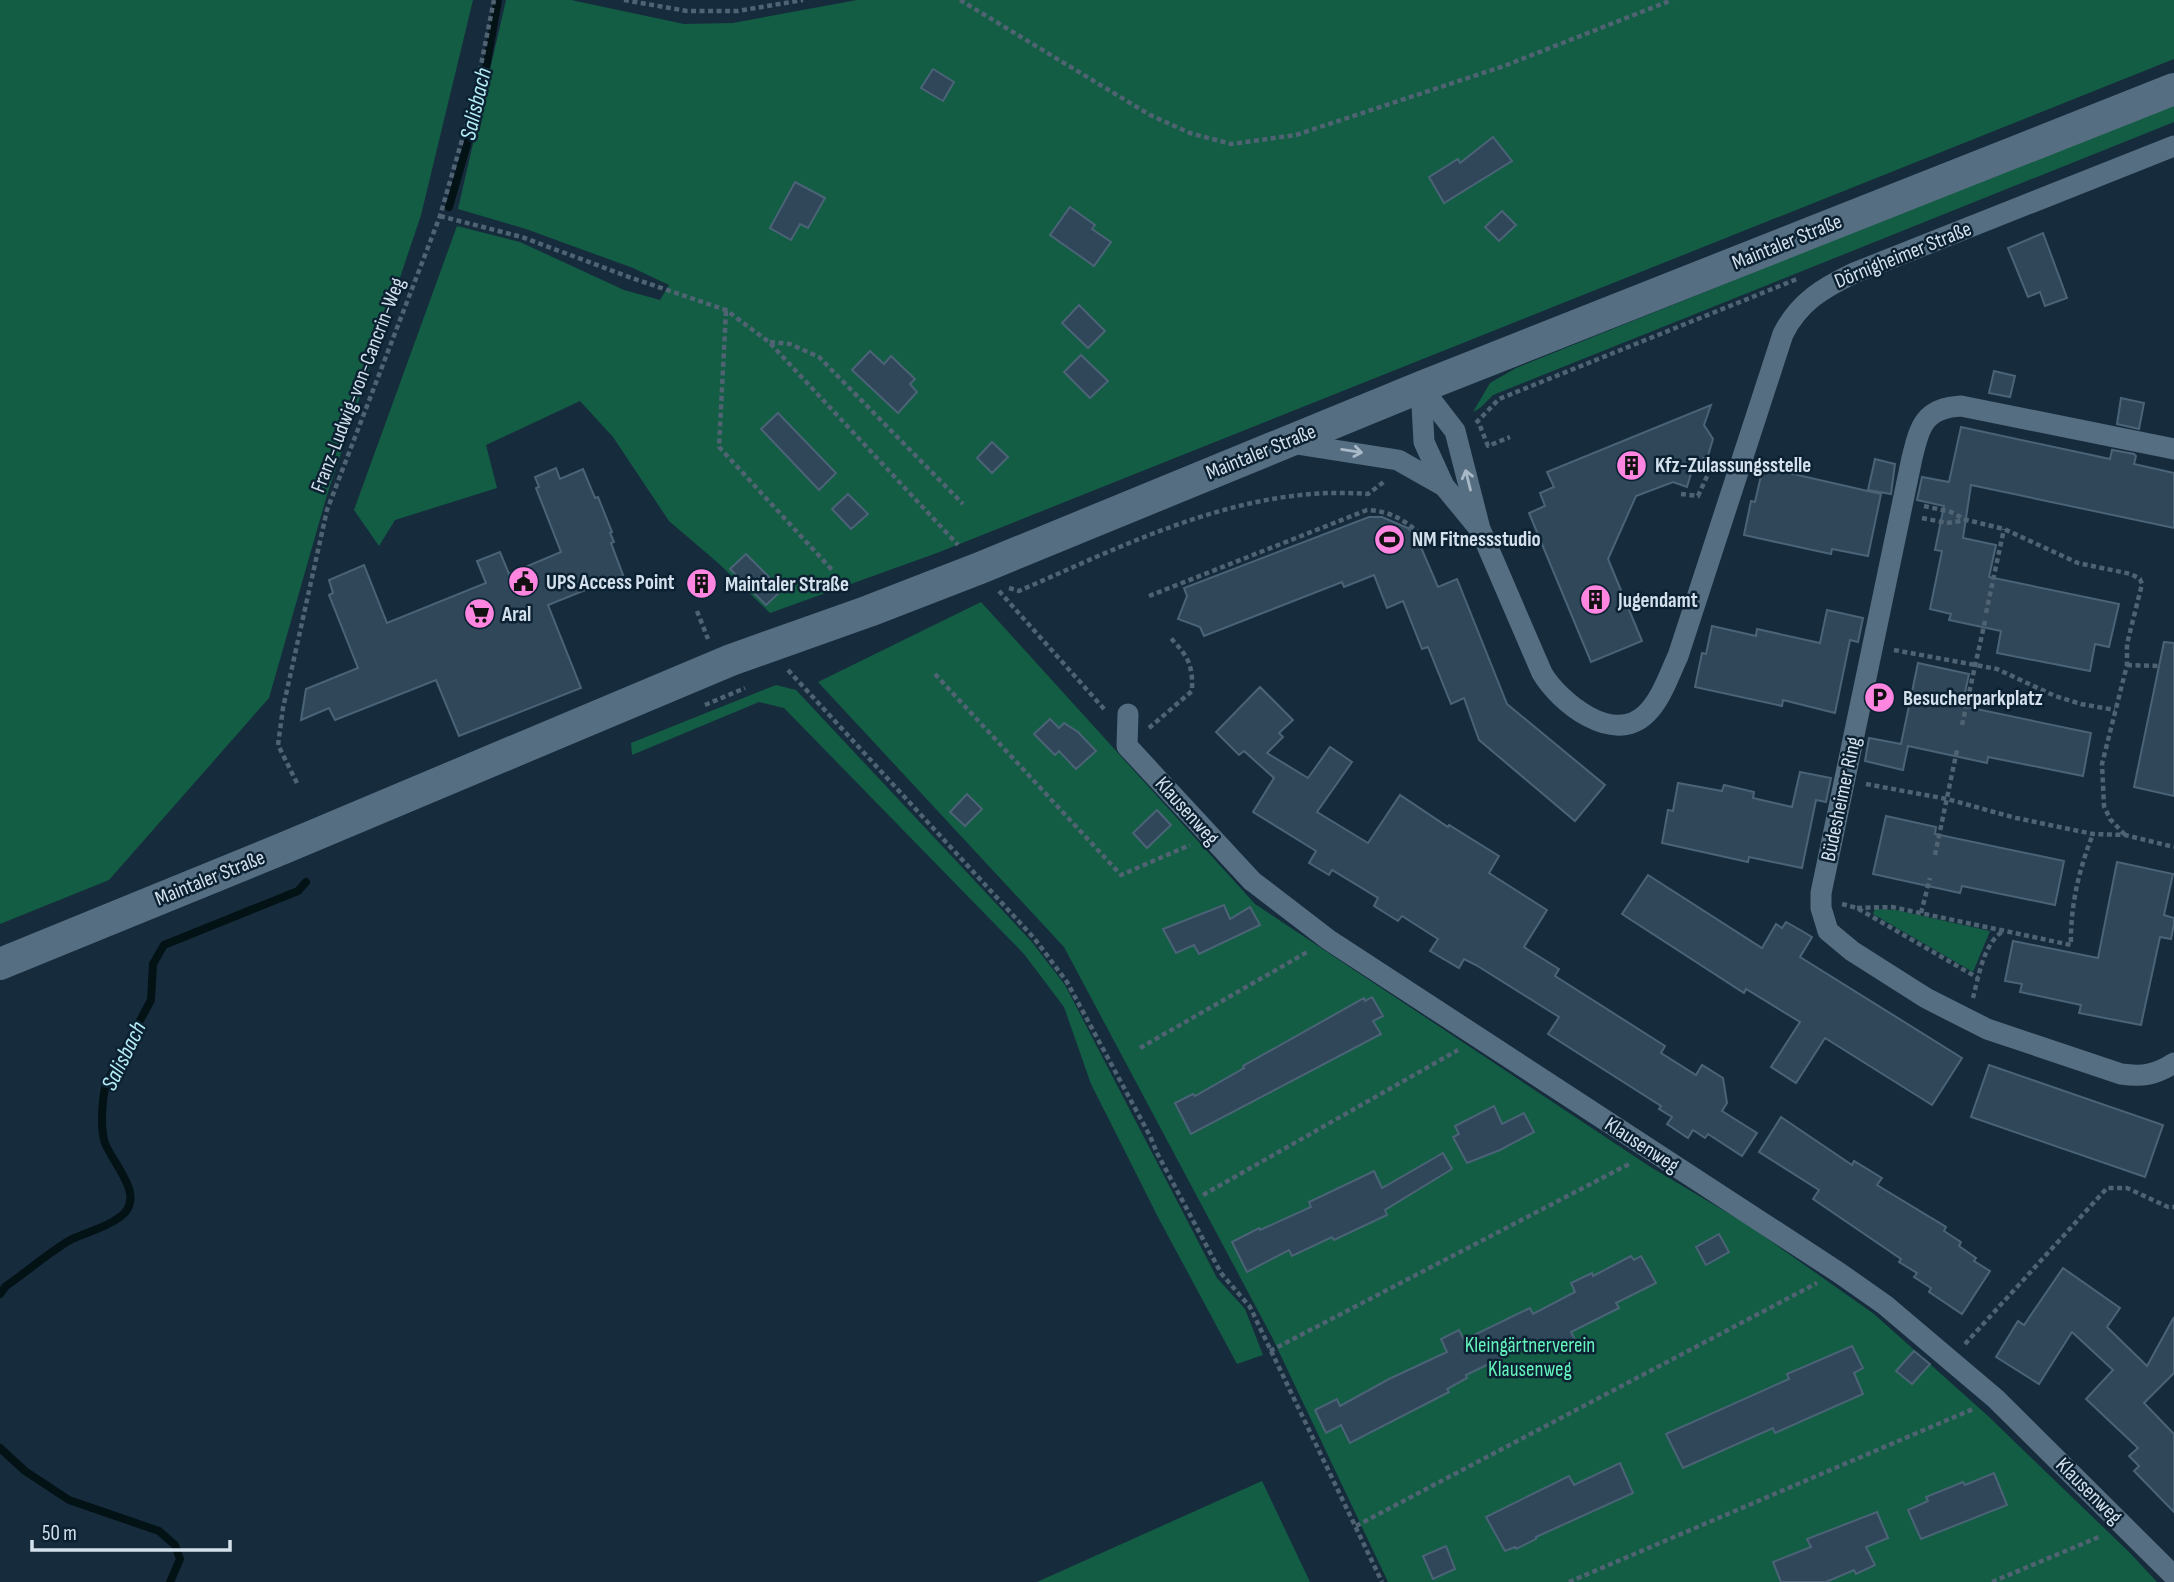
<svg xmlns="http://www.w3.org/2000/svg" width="2174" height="1582" font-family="'Sofia Sans Condensed',sans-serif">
  <rect width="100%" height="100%" fill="#162c3d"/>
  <g fill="#135d44">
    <path d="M0,0H473L421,215L327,495L269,698L109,880L0,924Z"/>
    <path d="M506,0H571L684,24L733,23L857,0H2174V59L937,553L770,613L717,562L669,521L613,437L580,401L486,445L497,488L395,520L379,546L354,510L457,226L520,242L624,290L660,300L669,285L633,268L526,229L458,209Z"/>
    <path d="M2174,103V122L1493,395L1480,408L1473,412L1490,383L1516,368Z"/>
    <path d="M981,602L1255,904L1649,1166L1748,1225L1874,1314L1988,1416L2130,1553L2157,1582H1388L1272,1337L1064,947L818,682Z"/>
    <path d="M776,685L796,690L1031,941L1065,985L1217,1278L1245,1309L1263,1355L1237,1364L1159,1219L1091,1084L1064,1007L1024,954L784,708L759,702L632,755L631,743Z"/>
    <path d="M1875,909L1896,910L1990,931L1973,972L1873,914Z"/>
    <path d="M1262,1481L1310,1582H1037Z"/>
  </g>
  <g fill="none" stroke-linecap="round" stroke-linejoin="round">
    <g stroke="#031215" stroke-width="8">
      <path d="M449,207L481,96L498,0"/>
      <path d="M0,1294L6,1286C28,1271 49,1252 72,1239C87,1232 104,1228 117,1219C150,1199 113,1165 105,1143C100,1129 102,1099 106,1084L151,1000L153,964L164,945L298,891L306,882"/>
      <path d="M0,1448L25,1471L69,1500L159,1531L175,1545L180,1559L170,1582"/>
    </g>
  </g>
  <g fill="#30475a" stroke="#4b6376" stroke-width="2">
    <path d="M933,69L954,82L943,101L921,88Z"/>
    <path d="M1493,137L1512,161L1444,203L1429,177L1458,159L1460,163Z"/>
    <path d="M795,182L825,198L808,228L800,224L791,240L770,228Z"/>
    <path d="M1070,207L1095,225L1092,229L1111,242L1094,266L1050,235Z"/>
    <path d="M1502,211L1516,225L1499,241L1485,227Z"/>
    <path d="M2043,233L2067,298L2045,306L2040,292L2028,297L2008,248Z"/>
    <path d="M1079,305L1105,331L1088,348L1062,323Z"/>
    <path d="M870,351L884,364L891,356L915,379L910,384L917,392L898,413L852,370Z"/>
    <path d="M1081,355L1108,381L1090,398L1064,372Z"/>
    <path d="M1994,371L2015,376L2010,397L1989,393Z"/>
    <path d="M2121,398L2144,403L2139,429L2117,424Z"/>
    <path d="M1711,405L1704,425L1713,439L1707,459L1703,458L1699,472L1692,470L1687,487L1673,482L1636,496L1608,559L1642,641L1591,662L1529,513L1545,506L1540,493L1554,487L1547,472Z"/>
    <path d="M778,413L836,473L819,490L761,429Z"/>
    <path d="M1961,427L2110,459L2112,450L2134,454L2136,456L2134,464L2174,473V528L1971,485L1963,538L1996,545L1989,577L2119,604L2109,647L2095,644L2090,671L1997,653L2001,631L1949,620L1951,614L1930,609L1942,551L1935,550L1944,506L1917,500L1922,477L1949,482Z"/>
    <path d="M992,442L1008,457L992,473L977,458Z"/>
    <path d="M1875,459L1895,464L1891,494L1868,490Z"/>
    <path d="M1763,467L1881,494L1868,556L1832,549L1831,554L1744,535L1751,501L1755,502Z"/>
    <path d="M556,468L560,479L583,469L595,498L598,497L612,532L610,533L614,542L611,543L623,575L548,605L581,688L459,736L436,680L335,720L329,708L301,720L306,689L358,668L329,595L333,593L329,580L364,565L387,623L486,583L477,561L500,552L509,574L561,552L536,488L539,487L535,477Z"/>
    <path d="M848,494L868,514L851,529L832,509Z"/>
    <path d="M1369,517H1382L1408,528L1417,538L1438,587L1457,579L1507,704L1605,785L1575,821L1479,740L1464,698L1451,704L1428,647L1422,649L1403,601L1387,608L1374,575L1344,587L1342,582L1204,636L1200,627L1178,619L1187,596L1184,588Z"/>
    <path d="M746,554L782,590L766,605L730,569Z"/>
    <path d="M1827,610L1863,618L1858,642L1850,640L1835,713L1783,700L1782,706L1695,687L1702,653L1706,654L1712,626L1756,636L1757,629L1820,643Z"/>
    <path d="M2164,642L2174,643V796L2134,787Z"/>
    <path d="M1918,663L1969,674L1962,706L2091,733L2083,776L1988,757L1987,763L1908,746L1903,770L1865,761L1869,738L1901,744Z"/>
    <path d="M1260,687L1293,720L1279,733L1283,737L1267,753L1308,778L1330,747L1352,762L1317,812L1368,843L1400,795L1448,827L1449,825L1499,856L1489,873L1547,910L1524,947L1559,969L1555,976L1665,1046L1661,1053L1696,1075L1702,1065L1723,1078L1727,1103L1722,1111L1757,1133L1742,1156L1708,1134L1705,1138L1693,1130L1688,1138L1667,1124L1672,1117L1659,1109L1661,1106L1548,1034L1559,1017L1476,965L1464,959L1459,968L1430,951L1438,939L1402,916L1398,921L1374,906L1378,898L1332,870L1329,875L1309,863L1316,851L1253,812L1274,778L1244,751L1239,755L1216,732Z"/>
    <path d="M1050,719L1059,728L1064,723L1078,732L1096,751L1076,769L1059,751L1055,755L1034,734Z"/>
    <path d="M1800,772L1831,778L1826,802L1816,800L1802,868L1749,857L1748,862L1662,843L1668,810L1673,811L1678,783L1722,791L1724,785L1754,792L1753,798L1792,807Z"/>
    <path d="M967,794L982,809L965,826L950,812Z"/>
    <path d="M1157,810L1171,825L1147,848L1133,833Z"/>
    <path d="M1886,816L1936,827L1935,834L2064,861L2055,905L1962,886L1960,893L1873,874Z"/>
    <path d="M2117,862L2173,874L2164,915L2174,918V924L2171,939L2160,937L2141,1025L2079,1013L2081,1005L2020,992L2022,984L2005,981L2013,941L2098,958Z"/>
    <path d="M1648,875L1762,948L1776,924L1782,928L1786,922L1802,931L1812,937L1800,957L1962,1058L1932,1105L1825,1038L1796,1083L1771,1067L1800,1022L1746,989L1744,993L1622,914Z"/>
    <path d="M1224,905L1230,919L1250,907L1260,925L1199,954L1194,945L1176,953L1163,929Z"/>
    <path d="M1372,997L1383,1016L1373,1021L1381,1034L1191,1134L1175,1103L1193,1094L1195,1096L1244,1068L1243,1066L1364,998L1365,1001Z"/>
    <path d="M1989,1065L2163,1125L2145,1177L1971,1117Z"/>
    <path d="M1494,1106L1502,1124L1524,1113L1534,1132L1500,1150L1467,1163L1453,1137L1459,1134L1455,1126Z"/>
    <path d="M1781,1117L1852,1165L1854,1161L1882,1178L1877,1185L1946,1227L1944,1231L1961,1242L1959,1246L1976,1258L1974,1261L1990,1271L1962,1314L1929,1292L1931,1288L1914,1277L1917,1273L1899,1262L1901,1259L1813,1199L1819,1190L1759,1152Z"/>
    <path d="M1443,1153L1452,1169L1385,1210L1387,1215L1334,1240L1332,1237L1292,1256L1289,1250L1247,1272L1232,1242L1259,1228L1260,1230L1311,1207L1309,1202L1374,1171L1382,1188Z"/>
    <path d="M1719,1234L1729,1252L1706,1265L1696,1247Z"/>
    <path d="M1631,1256L1634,1260L1641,1256L1656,1283L1616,1303L1619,1308L1571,1332L1576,1342L1558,1351L1552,1340L1537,1347L1534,1342L1466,1375L1467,1378L1447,1389L1449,1392L1350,1443L1341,1425L1326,1433L1315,1410L1337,1399L1340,1406L1389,1379L1447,1352L1441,1339L1459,1330L1464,1340L1530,1308L1533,1314L1575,1292L1571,1283L1592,1273L1593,1276Z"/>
    <path d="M2063,1268L2120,1308L2107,1327L2147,1366L2174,1317V1373L2144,1403L2174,1434V1512L2134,1471L2139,1466L2129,1456L2138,1448L2086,1399L2113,1370L2072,1332L2039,1384L1996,1357L2018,1321L2024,1325Z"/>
    <path d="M1852,1346L1863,1368L1854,1373L1863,1394L1775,1433L1773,1428L1683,1468L1666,1434L1789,1379L1787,1374Z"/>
    <path d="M1914,1351L1930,1364L1912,1384L1896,1371Z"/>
    <path d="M1620,1463L1633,1493L1536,1537V1539L1516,1549L1515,1547L1505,1551L1486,1517L1569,1476L1574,1485Z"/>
    <path d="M1994,1473L2007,1505L1921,1539L1908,1510L1928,1501L1926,1497L1963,1482L1965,1485Z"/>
    <path d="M1877,1512L1888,1538L1866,1547L1875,1565L1856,1574L1854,1570L1826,1582H1781L1773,1562L1811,1547L1807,1539Z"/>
    <path d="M1446,1546L1455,1569L1433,1579L1423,1556Z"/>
  </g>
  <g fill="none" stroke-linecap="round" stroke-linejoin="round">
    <g stroke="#4f6372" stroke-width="4.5" stroke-dasharray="5 3.5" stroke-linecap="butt">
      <path d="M624,0L687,11H738L803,0"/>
      <path d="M960,0L1150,115L1190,133L1231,144L1296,135L1504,66L1672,0"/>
      <path d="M440,216L522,237L629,277L726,310L769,342L958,545"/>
      <path d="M726,311L719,447L834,572"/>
      <path d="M770,342L790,344L819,357L963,504"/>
      <path d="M1476,423L1499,399L1797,279"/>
      <path d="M1480,426L1488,446L1510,437"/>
      <path d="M1681,494L1698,496L1715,459"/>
      <path d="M1924,506L1951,512L1966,520"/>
      <path d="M1922,518L1947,523L1967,520L2004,529L2078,563L2131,574L2140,579L2142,584L2127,644V665L2102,764L2104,806L2110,819L2125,835"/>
      <path d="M1009,588L1019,591C1129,543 1245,484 1368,494L1385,481"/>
      <path d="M999,591L1105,710"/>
      <path d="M1149,596L1367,510C1390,511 1405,520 1421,535"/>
      <path d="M697,611L708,639"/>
      <path d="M1986,613L2004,529"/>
      <path d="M1894,650L1997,669L2055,696L2081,704L2115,710"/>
      <path d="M2127,665L2159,666"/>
      <path d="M788,670L1034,938L1067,982L1150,1136L1157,1153L1221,1273L1250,1307L1382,1582"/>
      <path d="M935,674L1121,875L1190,845"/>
      <path d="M705,705L745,688"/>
      <path d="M1962,725L1985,621"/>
      <path d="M1149,728L1192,691C1193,662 1187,656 1169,636"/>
      <path d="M297,783L278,745L283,708L327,510L440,216L475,95L494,0"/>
      <path d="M1866,784L1947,799L2016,818L2093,834L2125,835L2174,847"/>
      <path d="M1935,855L1957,750"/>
      <path d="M1842,904L1857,908L1978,978"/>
      <path d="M1857,908L1892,907L2071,945C2070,907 2079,869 2093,834"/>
      <path d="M1921,913L1930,878"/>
      <path d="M1973,998C1979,975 1983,945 2003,931"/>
      <path d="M1140,1048L1309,951"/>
      <path d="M1203,1195L1458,1050"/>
      <path d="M1965,1344L2107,1188H2127L2168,1207H2174"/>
      <path d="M1270,1351L1629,1164"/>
      <path d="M1356,1526L1817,1283"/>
      <path d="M1569,1582L1973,1409"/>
      <path d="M1992,1582L2101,1536"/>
    </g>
    <g stroke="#566e82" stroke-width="21">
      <path d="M1421,387L1455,431L1480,529L1542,673C1559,702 1613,746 1646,714C1661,700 1669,675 1678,656L1783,334C1799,302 1823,288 1854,273L2174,146"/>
      <path d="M1421,387L1424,442L1444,486L1477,526"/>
      <path d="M1290,443L1398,460L1444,486"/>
      <path d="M2174,449L1961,406C1924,408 1920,426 1912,458L1821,893V908L1828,931L1852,951L1926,998L1987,1029L2121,1074C2142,1077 2156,1075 2174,1063"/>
      <path d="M1128,714L1127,746L1252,881L1329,940L1838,1272L1885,1305L1996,1399L2174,1576"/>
    </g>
    <path stroke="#566e82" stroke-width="32" d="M0,964L284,848L731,660L869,611L980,568L1421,387L2174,89"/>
  </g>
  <defs><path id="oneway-shaft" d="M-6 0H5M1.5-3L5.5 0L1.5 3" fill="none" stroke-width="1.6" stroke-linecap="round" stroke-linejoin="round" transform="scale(1.75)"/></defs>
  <g stroke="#a8b9c8">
    <use href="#oneway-shaft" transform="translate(1352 451) rotate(9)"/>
    <use href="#oneway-shaft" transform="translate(1468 480) rotate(-104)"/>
  </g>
  <defs>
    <symbol id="building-disc" viewBox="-11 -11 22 22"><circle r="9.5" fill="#fe85e0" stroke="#0c2233"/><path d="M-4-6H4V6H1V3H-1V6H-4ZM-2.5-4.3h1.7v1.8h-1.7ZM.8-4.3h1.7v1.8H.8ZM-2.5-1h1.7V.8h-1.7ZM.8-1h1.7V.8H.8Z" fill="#111"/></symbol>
    <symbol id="stadium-disc" viewBox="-11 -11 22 22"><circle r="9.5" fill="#fe85e0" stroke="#0c2233"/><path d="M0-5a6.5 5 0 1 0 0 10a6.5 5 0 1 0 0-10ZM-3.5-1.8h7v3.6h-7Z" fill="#111"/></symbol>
    <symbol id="civic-disc" viewBox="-11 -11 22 22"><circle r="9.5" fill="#fe85e0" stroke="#0c2233"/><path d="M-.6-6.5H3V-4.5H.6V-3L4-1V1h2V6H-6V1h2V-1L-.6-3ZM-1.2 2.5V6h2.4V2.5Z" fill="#111"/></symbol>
    <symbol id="supermarket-disc" viewBox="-11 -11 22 22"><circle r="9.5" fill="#fe85e0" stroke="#0c2233"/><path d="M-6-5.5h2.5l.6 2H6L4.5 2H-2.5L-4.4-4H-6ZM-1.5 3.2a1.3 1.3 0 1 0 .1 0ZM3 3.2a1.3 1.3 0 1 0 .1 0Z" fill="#111"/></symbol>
    <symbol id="parking-disc" viewBox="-11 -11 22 22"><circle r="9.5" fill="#fe85e0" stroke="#0c2233"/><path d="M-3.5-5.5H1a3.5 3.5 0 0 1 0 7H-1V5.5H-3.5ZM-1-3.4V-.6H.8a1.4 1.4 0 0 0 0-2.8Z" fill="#111"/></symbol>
  </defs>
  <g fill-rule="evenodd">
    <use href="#building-disc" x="1614" y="448" width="35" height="35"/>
    <use href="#stadium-disc" x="1372" y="522" width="35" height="35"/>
    <use href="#civic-disc" x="506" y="564" width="35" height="35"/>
    <use href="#building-disc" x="684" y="566" width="35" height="35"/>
    <use href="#building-disc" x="1578" y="582" width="35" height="35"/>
    <use href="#supermarket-disc" x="462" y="596" width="35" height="35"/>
    <use href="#parking-disc" x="1862" y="680" width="35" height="35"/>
  </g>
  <g text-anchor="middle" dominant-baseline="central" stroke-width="5" stroke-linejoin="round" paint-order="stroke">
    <g font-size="21" fill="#d4e1ed" stroke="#0c2233">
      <text transform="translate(1787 242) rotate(-22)">Maintaler Straße</text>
      <text transform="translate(1903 255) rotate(-22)">Dörnigheimer Straße</text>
      <text transform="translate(358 385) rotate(-69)">Franz-Ludwig-von-Cancrin-Weg</text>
      <text transform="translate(1261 452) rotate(-22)">Maintaler Straße</text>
      <text transform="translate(1841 799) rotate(-78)">Büdesheimer Ring</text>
      <text transform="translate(1187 811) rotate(48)">Klausenweg</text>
      <text transform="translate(210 878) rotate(-22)">Maintaler Straße</text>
      <text transform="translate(1642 1145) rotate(33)">Klausenweg</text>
      <text transform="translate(2089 1491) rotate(45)">Klausenweg</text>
    </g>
    <g font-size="21" font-weight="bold" fill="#d4e1ed" stroke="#0c2233" text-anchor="start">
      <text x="1655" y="465">Kfz-Zulassungsstelle</text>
      <text x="1412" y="539">NM Fitnessstudio</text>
      <text x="546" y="582">UPS Access Point</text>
      <text x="725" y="584">Maintaler Straße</text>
      <text x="1618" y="600">Jugendamt</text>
      <text x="502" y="614">Aral</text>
      <text x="1903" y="698">Besucherparkplatz</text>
    </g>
    <g font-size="21" fill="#64f3bc" stroke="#0c2233">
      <text x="1530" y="1345">Kleingärtnerverein<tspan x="1530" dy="24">Klausenweg</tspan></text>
    </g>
    <g font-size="23" font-style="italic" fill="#b4edf6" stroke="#0c2233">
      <text transform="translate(476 104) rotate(-77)">Salisbach</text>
      <text transform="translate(124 1056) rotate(-64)">Salisbach</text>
    </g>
  </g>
  <path d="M32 1540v10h198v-10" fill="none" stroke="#d4e1ed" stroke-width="3.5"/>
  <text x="42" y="1540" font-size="21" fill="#d4e1ed" stroke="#0c2233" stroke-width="5" paint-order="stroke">50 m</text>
</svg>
